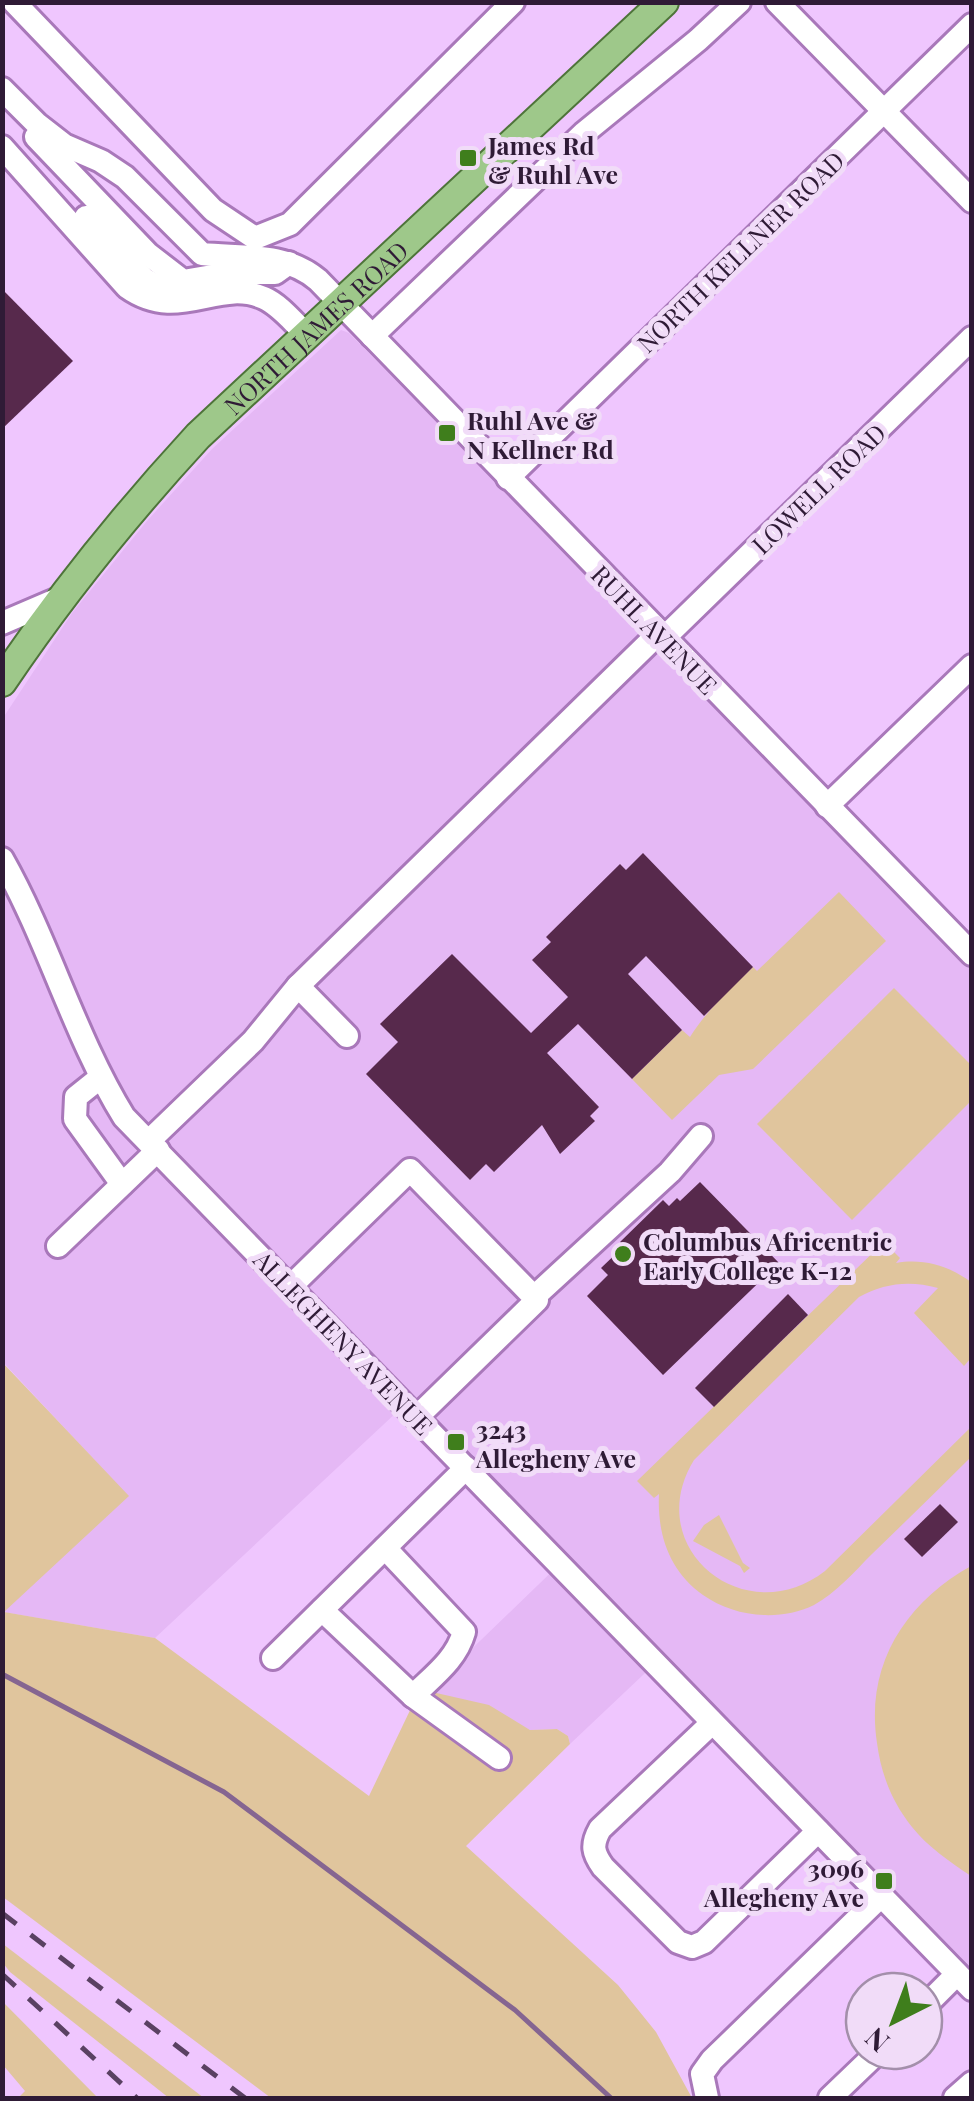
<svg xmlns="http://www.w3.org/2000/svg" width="974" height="2101" font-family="'Playfair Display',serif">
  <rect width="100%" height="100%" fill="#efc6fe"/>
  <path fill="#e5b8f5" d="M341,330L349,333L642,630L971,970V1974L662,1657L570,1744L568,1736L557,1729L530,1730L511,1720L425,1694L568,1556L413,1397L155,1638L3,1612L128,1496L3,1362V718L72,613L147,521L212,449Z"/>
  <g fill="#e0c59d">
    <path d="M839,892L886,941L753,1069L719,1075L672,1120L632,1079L682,1030L690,1037C707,1010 730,989 753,967L757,971Z"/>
    <path d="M894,988L971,1065V1101L852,1220L757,1124Z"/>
    <path d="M884,1242L900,1258L896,1263C924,1258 949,1266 971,1282V1358L964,1366L914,1313L938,1288C910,1280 884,1283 859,1297L694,1460C640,1548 745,1633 825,1571L971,1427V1457C938,1490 905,1522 872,1554C854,1572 836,1593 814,1605C779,1622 734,1617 703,1595C669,1571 657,1534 659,1494L654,1498L637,1481Z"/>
    <path d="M2,1362L129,1496L4,1612L155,1638L369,1796L414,1702L432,1692L489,1705L530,1730L557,1729L568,1736L570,1744L466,1846L618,1985L656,2032L692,2098H271L3,1897Z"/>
    <path d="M719,1515L743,1563L750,1568L744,1573L740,1566L693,1541L704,1525Z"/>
    <path d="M971,1566V1876C950,1862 928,1847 912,1827C892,1802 881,1774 877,1743C865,1665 905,1603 971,1566Z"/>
    <path d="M3,1944L204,2098H169L10,1972L3,1963Z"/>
    <path d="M3,2002L98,2098H18L25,2091L3,2065Z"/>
  </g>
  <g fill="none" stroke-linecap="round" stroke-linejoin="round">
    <path stroke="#856591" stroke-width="5" d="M2,1674L224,1792L515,2010L611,2098"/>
  </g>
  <g fill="#57294c">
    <path d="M2,289L73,361L2,429Z"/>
    <path d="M643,853L753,967L704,1016L646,956L628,974L682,1030L632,1079L578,1024L547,1053L599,1107L590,1116L595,1121L560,1154L542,1125L494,1172L486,1164L470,1180L366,1074L398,1042L380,1024L452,954L531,1033L568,997L532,960L551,942L546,937L620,864L626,870Z"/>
    <path d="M700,1182L779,1263L663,1375L587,1296L608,1275L601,1268L624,1246L620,1242L663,1200L669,1206L677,1198L680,1201Z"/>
    <path d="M788,1294L808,1315L714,1407L695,1388Z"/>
    <path d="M940,1504L958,1522L922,1557L904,1539Z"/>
  </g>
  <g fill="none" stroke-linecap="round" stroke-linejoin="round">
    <defs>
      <g id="minor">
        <path d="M14,2L213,210L255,238L290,224L513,2"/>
        <path d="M777,2L972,201"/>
        <path d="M2,89L37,124L64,145L101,161L125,177L202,254C243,258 285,252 318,280L972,954"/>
        <path d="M36,137L148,254L183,281L230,273H275L289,263"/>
        <path d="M2,147L127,287C179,324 218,277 264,298C280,305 293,322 306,334"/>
        <path d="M86,217L144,279L154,285L183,281"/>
        <path d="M372,336L584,133L698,40L739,2"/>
        <path d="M508,478L972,25"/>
        <path d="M2,623L65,596"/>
        <path d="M664,638L972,338"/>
        <path d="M827,806L972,666"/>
        <path d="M2,859C49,942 74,1036 124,1117L972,1989"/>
        <path d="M298,986L347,1036"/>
        <path d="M101,1077L76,1097L75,1119L122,1184"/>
        <path d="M149,1141L253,1041L298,986L659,633"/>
        <path d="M58,1246L158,1150"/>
        <path d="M291,1286L410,1170L534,1297L537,1300L417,1417"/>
        <path d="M534,1297L670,1172L701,1136"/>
        <path d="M322,1610L413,1696C433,1676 456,1660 464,1632L385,1548"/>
        <path d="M273,1658L466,1468"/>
        <path d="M413,1696L499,1758"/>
        <path d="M712,1723L600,1829C591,1845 593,1853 603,1867L678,1942L692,1947L704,1942L818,1831"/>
        <path d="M924,2007L957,1974"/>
        <path d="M707,2098L702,2074L712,2060L881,1896"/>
        <path d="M830,2098L879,2051"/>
        <path d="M955,2098L972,2083"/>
      </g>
      <g id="major">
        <path id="s1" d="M2,682C60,596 127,513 198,436L664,2"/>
      </g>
    </defs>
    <use href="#minor" stroke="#a978ba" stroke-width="28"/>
    <use href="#major" stroke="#4e743a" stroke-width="32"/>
    <use href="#minor" stroke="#fff" stroke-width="22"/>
    <use href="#major" stroke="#9ec88a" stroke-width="28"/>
    <g stroke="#5a4162" stroke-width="5" stroke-dasharray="18 18" stroke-linecap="butt">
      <path d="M2,1913L245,2098"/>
      <path d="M2,1974L137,2098"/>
    </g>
  </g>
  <g fill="#3f7e1c" stroke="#f1dcf8" stroke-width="4">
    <rect x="458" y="148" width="20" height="20" rx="5"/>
    <rect x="437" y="423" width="20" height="20" rx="5"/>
    <circle cx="623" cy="1254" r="10"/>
    <rect x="446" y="1432" width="20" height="20" rx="5"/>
    <rect x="874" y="1871" width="20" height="20" rx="5"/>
  </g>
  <g text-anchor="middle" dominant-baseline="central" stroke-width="10" stroke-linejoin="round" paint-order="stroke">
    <g font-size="25" font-weight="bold" fill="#2f1b36" stroke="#f1dcf8" text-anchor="start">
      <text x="488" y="144">James Rd<tspan x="488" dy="29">&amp; Ruhl Ave</tspan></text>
      <text x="467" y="419">Ruhl Ave &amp;<tspan x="467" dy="29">N Kellner Rd</tspan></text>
      <text x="643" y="1240">Columbus Africentric<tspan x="643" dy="29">Early College K-12</tspan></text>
      <text x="476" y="1428">3243<tspan x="476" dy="29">Allegheny Ave</tspan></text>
      <text x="864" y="1867" text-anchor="end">3096<tspan x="864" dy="29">Allegheny Ave</tspan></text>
    </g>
    <g font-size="25" fill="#2f1b36" stroke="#f1dcf8">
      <text transform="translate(740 251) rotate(-44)">NORTH KELLNER ROAD</text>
      <text stroke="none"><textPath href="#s1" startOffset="475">NORTH JAMES ROAD</textPath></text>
      <text transform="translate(818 488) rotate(-44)">LOWELL ROAD</text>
      <text transform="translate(655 629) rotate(46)">RUHL AVENUE</text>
      <text transform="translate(344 1342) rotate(46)">ALLEGHENY AVENUE</text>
    </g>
  </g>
  <rect width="974" height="2101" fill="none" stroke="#2f1b36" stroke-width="10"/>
  <g transform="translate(894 2021) rotate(222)"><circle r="48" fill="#f1dcf8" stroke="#a38faa" stroke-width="2.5"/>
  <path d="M0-8L18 38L0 25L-18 38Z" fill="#3f7e1c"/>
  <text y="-15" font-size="28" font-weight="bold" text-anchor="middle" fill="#2f1b36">N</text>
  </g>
</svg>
